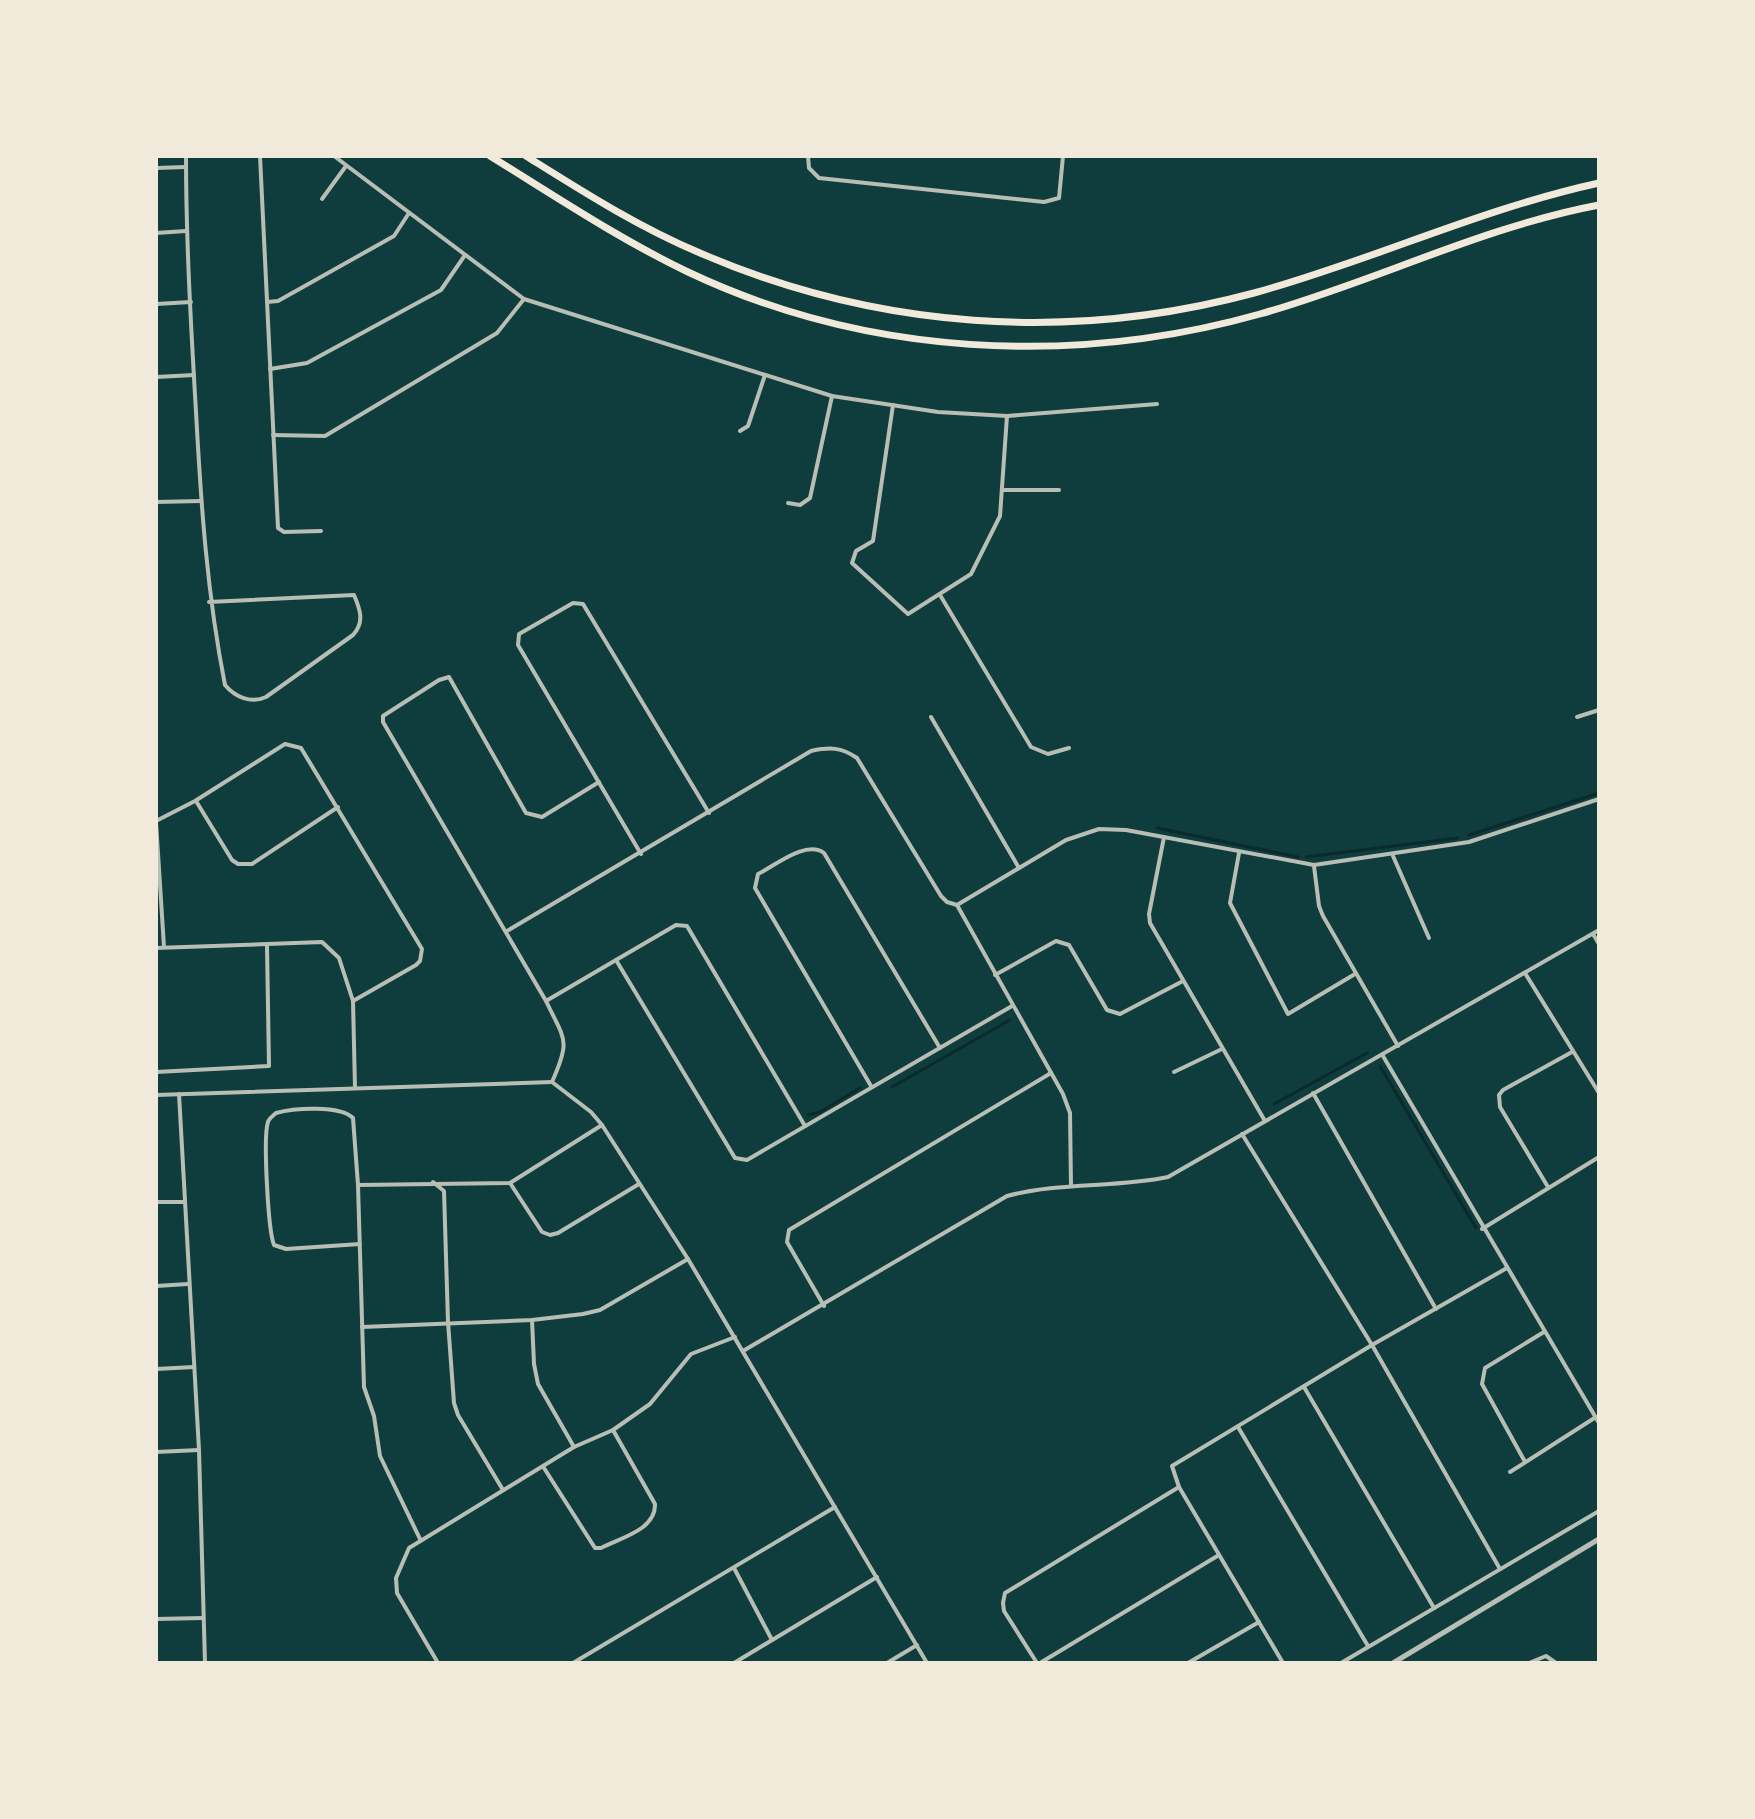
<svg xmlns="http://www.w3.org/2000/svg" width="1755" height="1819" font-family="'Asap Condensed',sans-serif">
  <rect width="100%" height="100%" fill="#0f3d3e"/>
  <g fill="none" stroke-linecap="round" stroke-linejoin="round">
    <g stroke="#0a2a2b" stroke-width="3">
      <path d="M1157,828L1298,857"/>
      <path d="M1469,835L1599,793"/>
      <path d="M1306,857L1458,838"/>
      <path d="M1380,1066L1476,1228"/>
      <path d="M892,1087L1010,1020"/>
      <path d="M1274,1104L1367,1053"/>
      <path d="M808,1115L820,1112L860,1088"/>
    </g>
    <g stroke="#b8beb3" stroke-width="4">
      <path d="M186,156C186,241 191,327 196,412C201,504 207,594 225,685C235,697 251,704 266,697L353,635C365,622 360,609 354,595L209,602"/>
      <path d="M260,156L278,528L284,532L321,531"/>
      <path d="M334,156L524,299L832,396L938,412L1007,416L1157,404"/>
      <path d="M808,156L809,168L819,178L1044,202L1059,198L1063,156"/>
      <path d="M156,168L186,167"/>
      <path d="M322,199L346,166"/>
      <path d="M156,233L186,231"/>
      <path d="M267,302L278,301L394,236L409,213"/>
      <path d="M156,304L191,302"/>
      <path d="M270,369L307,363L441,290L465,255"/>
      <path d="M156,377L194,375"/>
      <path d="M893,405L873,541L856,551L852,563L908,614L971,574L1000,516L1007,416"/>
      <path d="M740,431L748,426L765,375"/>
      <path d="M273,435L325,436L497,333L524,299"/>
      <path d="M1002,490H1059"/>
      <path d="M156,502L201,501"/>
      <path d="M788,503L800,505L810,498L832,396"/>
      <path d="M940,595L1031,747L1048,754L1069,748"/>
      <path d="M931,717L1019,868"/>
      <path d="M1577,717L1599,710"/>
      <path d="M599,782L542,817L526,813L449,677L439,680L383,716V722L546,1001L616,960L735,1158L747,1160L1012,1006"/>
      <path d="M196,801L232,860L238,864H252L338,807"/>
      <path d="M156,821L195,801L285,744L301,748L422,949L420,961L416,965L353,1001"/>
      <path d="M156,822L164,947"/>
      <path d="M1164,837L1149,914L1150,923L1265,1121"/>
      <path d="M1239,853L1230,903L1288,1014L1355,974"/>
      <path d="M641,854L518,645L519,634L573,603L583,604L709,813"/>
      <path d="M1393,856L1429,938"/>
      <path d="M1314,866L1319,906L1323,916L1398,1046"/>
      <path d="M957,905L1066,840L1099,829L1126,830L1314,865L1469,842L1599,799"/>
      <path d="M957,905L1063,1094L1070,1113L1071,1186"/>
      <path d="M507,931L811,751C830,747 841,747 857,758L941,896L947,902L957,905"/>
      <path d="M1593,934L1599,944"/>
      <path d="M156,948L322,942L339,958L353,1001L355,1088"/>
      <path d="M616,960L676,925L687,926L805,1126"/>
      <path d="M1525,973L1599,1093"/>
      <path d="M995,975L1056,941L1069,945L1107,1010L1120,1014L1183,981"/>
      <path d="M546,1001C565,1041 571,1039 552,1082L591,1112L602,1125L688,1259L927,1663"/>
      <path d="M1383,1056L1599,1423"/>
      <path d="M156,1072L269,1066L267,946"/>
      <path d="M1174,1072L1222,1049"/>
      <path d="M871,1086L755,888L758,874C776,865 806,840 824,853L940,1048"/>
      <path d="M1313,1093L1436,1309"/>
      <path d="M179,1094L199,1450L205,1663"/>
      <path d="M156,1095L552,1082"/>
      <path d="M1242,1134L1372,1345L1500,1569"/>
      <path d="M433,1182L444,1191L448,1322L454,1403L458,1415L503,1490"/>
      <path d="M510,1183L542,1232L550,1235L558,1233L639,1184"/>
      <path d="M358,1185L510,1183L602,1125"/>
      <path d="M1548,1187L1500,1107L1499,1095L1503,1090L1572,1052"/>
      <path d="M156,1202H183"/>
      <path d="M1482,1229L1599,1157"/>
      <path d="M360,1244L286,1249L274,1245C268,1230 263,1136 268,1122C269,1118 273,1116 276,1113C294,1108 340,1105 353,1118L358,1185L364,1387L374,1416L380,1456L420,1539"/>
      <path d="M156,1286L188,1284"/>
      <path d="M824,1306L787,1242L789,1230L1051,1073"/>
      <path d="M532,1320L534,1364L538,1384L574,1447"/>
      <path d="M362,1327L532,1320L583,1314L600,1310L688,1259"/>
      <path d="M743,1351L1007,1196C1060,1182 1115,1188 1168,1177L1599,930"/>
      <path d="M156,1369L194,1367"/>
      <path d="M1304,1387L1434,1608"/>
      <path d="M1238,1427L1368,1646"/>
      <path d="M156,1452L199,1450"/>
      <path d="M1524,1460L1482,1384L1485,1368L1544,1332"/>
      <path d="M544,1468L595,1548H601C620,1538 656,1530 655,1504L613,1430"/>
      <path d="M1510,1472L1596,1417"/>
      <path d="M734,1568L772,1640"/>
      <path d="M156,1619L203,1618"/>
      <path d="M438,1663L397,1593L396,1578L409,1548L574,1447L613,1430L650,1404L691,1354L735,1337"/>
      <path d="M573,1663L835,1507"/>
      <path d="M734,1663L877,1577"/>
      <path d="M887,1663L917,1645"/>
      <path d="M1037,1663L1004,1611L1003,1603L1005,1593L1179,1487"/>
      <path d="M1040,1663L1219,1555"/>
      <path d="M1188,1663L1259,1622"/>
      <path d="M1283,1663L1179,1487L1172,1466L1372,1345L1507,1268"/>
      <path d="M1341,1663L1599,1511"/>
      <path d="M1529,1663L1546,1656L1556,1663"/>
    </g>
    <path stroke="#b8beb3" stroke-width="5" d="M1393,1663L1599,1539"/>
    <g stroke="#f1e9da" stroke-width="7">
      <path d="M490,156C555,196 619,239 688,272C865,356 1072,367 1260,314C1374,282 1482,227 1599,205"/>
      <path d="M526,156C582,191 638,227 700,253C876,329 1069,343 1254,293C1371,261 1480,209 1599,183"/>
    </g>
  </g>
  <rect width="1755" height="1819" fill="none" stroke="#f1e9da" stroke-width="316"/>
</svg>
